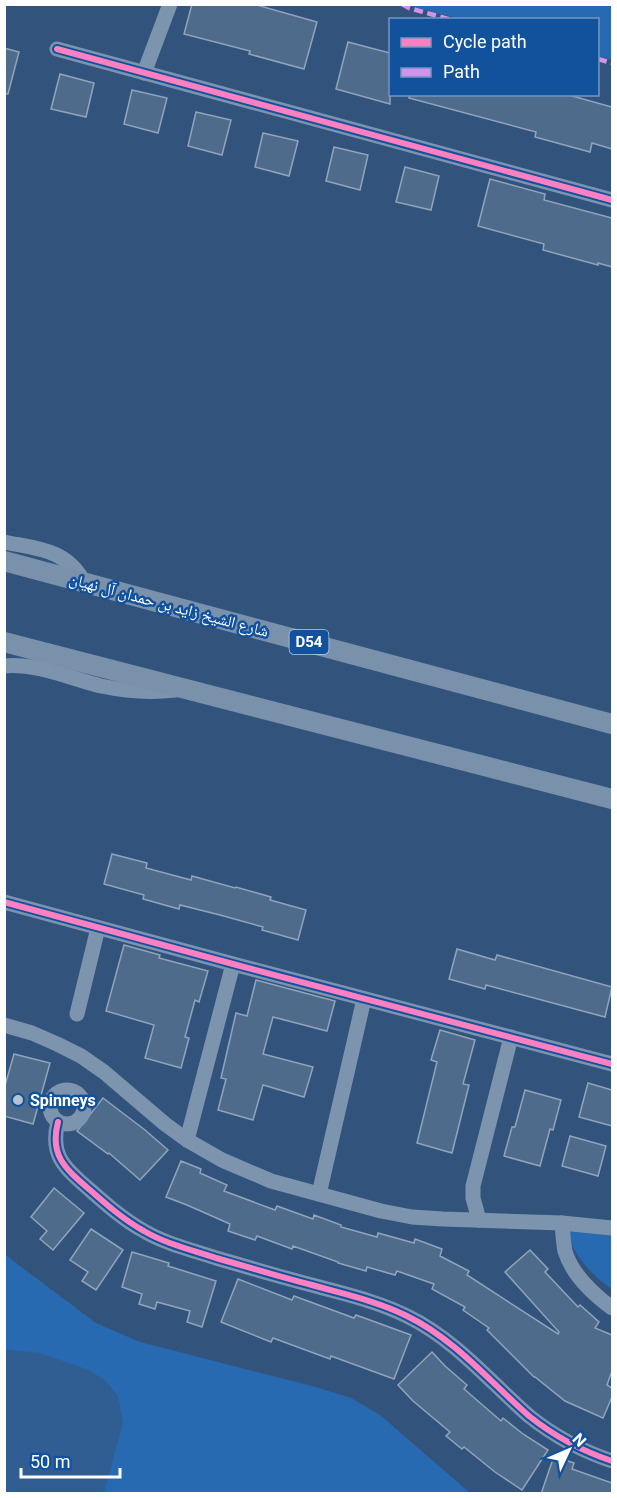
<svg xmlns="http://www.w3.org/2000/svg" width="617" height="1498" font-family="Roboto,'Noto Naskh Arabic',sans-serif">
  <rect width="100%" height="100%" fill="#32547c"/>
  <g fill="#276ab2">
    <path d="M406,5H612V60L598,56V20L461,19Z"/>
    <path d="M572,1226L612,1230V1289C592,1276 576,1257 567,1235Z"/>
    <path d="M4,1253L16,1263L96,1323L140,1342L316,1387L351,1398L380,1415L470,1493H5Z"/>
  </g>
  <path fill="#305e93" d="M4,1349L40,1353L89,1370L105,1380L118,1396L123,1423L104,1493H5Z"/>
  <g fill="#4f6b8b" stroke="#91a4bb" stroke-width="1.5">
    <path d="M192,4H253L317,22L304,69L249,54L250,51L184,34Z"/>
    <path d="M348,42L390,53V104L336,89Z"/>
    <path d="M4,48L19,52L8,94H4Z"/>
    <path d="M60,74L94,83L86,117L51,109Z"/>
    <path d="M132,90L167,98L158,133L124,124Z"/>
    <path d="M410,94H565L612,107V149L592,143L590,152L535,137L536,132L409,98Z"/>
    <path d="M196,112L231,120L222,155L188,146Z"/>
    <path d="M263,133L298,141L289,176L255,167Z"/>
    <path d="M334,147L368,155L360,190L326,181Z"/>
    <path d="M405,167L439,176L431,210L396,202Z"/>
    <path d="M490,179L545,194L544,200L612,218V267L598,263V265L543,250L544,244L478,226Z"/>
    <path d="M112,854L147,863L146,868L191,880L192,876L235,888L236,887L271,897L270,900L306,910L298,940L262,930L263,927L220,915L180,905L179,909L143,899L144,895L104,884Z"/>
    <path d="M124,945L160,955L159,958L208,971L199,1002L195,1000L185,1037L189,1038L181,1068L145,1058L154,1025L106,1011Z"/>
    <path d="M457,949L495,960L497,955L612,987L605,1017L486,985L485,989L449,979Z"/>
    <path d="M256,980L335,1001L327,1031L273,1017L263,1054L313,1067L304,1097L263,1085L253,1120L218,1110L226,1079L221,1078L236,1013L247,1016Z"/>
    <path d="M440,1030L475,1040L463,1084L469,1085L452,1153L417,1143L437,1062L431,1060Z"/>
    <path d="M14,1054L50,1063L33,1124L4,1116V1089Z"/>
    <path d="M588,1083L612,1090V1126L579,1117Z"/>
    <path d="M525,1090L561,1100L553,1130L550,1129L540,1166L504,1156L512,1127H515Z"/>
    <path d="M103,1098L145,1130L168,1150L140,1180L109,1153L108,1154L77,1131Z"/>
    <path d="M570,1136L606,1146L598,1176L562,1166Z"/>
    <path d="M181,1161L201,1169L200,1173L227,1185L224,1191L275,1210L277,1206L313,1219L314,1215L341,1225V1227L377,1237L378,1233L414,1243L415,1239L442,1249L440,1256L469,1271L467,1275L558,1334L559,1332L505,1272L530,1250L548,1269L545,1272L578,1307L580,1305L599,1322L595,1328L612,1335V1371L607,1385L612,1388V1397L603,1418L565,1401L535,1377H534L487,1330L489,1328L463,1310L465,1307L432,1289L434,1284L397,1271L395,1275L367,1267L366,1271L338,1263V1262L293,1246L292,1249L257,1236L255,1240L228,1231L230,1224L187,1205L166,1197Z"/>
    <path d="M54,1188L84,1213L53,1250L40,1239L47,1231L31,1217Z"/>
    <path d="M91,1229L123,1250L96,1290L82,1281L88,1272L70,1260Z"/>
    <path d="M132,1252L169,1263L168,1266L216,1281L202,1327L187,1322L190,1311L157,1302L155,1309L139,1304L142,1294L122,1287Z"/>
    <path d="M238,1279L292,1300L294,1296L354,1318L356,1315L411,1335L394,1379L331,1356L330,1359L273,1338L271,1342L221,1322Z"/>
    <path d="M432,1352L445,1366L467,1385L464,1389L501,1421L503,1418L523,1434L548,1450L522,1490L495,1472L464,1447L462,1449L446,1436L450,1432L413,1401L398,1385Z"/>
    <path d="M554,1456L574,1463L572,1469L612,1483V1494H541Z"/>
  </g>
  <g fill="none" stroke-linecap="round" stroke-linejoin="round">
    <g stroke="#7d94ae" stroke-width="15">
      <path d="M57,49L612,200"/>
      <path d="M144,73L170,4"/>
      <path d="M4,542C38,549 66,549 84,582"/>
      <path d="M4,666C38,663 69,678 101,686C125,691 150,693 175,690"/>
      <path d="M4,902L233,964L612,1064"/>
      <path d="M77,1014L98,928"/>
      <path d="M4,1025L32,1033L57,1044L81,1056L104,1072L165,1124L187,1140L222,1160L271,1181L381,1211L412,1217L443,1219L562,1223L612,1228"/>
      <circle cx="67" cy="1107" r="17"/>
      <path d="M58,1122C49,1156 66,1169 90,1190C107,1205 124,1220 144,1231C166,1244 192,1250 216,1258C248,1267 280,1277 312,1285C344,1294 377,1301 407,1316C456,1340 489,1381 529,1416C554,1436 582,1451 612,1461"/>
      <path d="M187,1140L233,964"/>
      <path d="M319,1194L364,999"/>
      <path d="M479,1220L473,1198V1186L511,1037"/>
      <path d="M562,1223C563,1232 563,1242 565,1251C572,1275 593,1294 612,1308"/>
    </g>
    <g stroke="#7a91ac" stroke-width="20">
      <path d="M4,561L612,724"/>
      <path d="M4,642L612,799"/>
    </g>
    <g stroke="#d193ec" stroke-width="4.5" stroke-dasharray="9 4.5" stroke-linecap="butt">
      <path d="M402,4L409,8L452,20"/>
      <path d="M598,59L612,63"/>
    </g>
    <defs>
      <g id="cycleway">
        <path d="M57,49L612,200"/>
        <path d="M4,902L233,964L612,1064"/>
        <path d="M58,1122C49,1156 66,1169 90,1190C107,1205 124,1220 144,1231C166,1244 192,1250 216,1258C248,1267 280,1277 312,1285C344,1294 377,1301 407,1316C456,1340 489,1381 529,1416C554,1436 582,1451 612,1461"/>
      </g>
    </defs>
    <use href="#cycleway" stroke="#12529c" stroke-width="10"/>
    <use href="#cycleway" stroke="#ff80c0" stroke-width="6"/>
  </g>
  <circle fill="#b7c3d1" stroke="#12529c" stroke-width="2" cx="18" cy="1100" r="6"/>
  <g text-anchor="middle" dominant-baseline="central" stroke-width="5" stroke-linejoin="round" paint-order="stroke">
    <rect fill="#12529c" stroke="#b8cbe1" stroke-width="1.5" x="289.5" y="630" width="39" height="24" rx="4.5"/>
    <g font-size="15" font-weight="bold" fill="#fff">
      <text x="309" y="642">D54</text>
    </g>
    <g font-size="16" fill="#fff" stroke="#12529c">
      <text transform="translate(169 605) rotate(15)">شارع الشيخ زايد بن حمدان آل نهيان</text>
    </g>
    <g font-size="16" font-weight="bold" fill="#fff" stroke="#12529c" text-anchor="start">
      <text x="30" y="1100">Spinneys</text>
    </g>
  </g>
  <rect width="617" height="1498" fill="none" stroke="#ffffff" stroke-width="12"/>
  <rect x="389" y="18" width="210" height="78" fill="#12529c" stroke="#7197c4" stroke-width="1.5"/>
  <rect x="401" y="38" width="30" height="9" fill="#ff80c0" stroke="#7197c4" stroke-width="1.5"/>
  <text x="443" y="48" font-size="18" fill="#ffffff">Cycle path</text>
  <rect x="401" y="68" width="30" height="9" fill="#d193ec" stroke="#7197c4" stroke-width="1.5"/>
  <text x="443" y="78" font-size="18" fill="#ffffff">Path</text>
  <g transform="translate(569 1450) rotate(46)" stroke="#12529c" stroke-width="4.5" paint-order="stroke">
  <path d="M0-4.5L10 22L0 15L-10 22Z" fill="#ffffff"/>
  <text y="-9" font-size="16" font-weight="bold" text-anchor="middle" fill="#ffffff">N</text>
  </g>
  <path d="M21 1468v9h99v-9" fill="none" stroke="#ffffff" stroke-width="3"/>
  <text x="30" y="1468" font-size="18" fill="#ffffff" stroke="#12529c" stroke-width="4.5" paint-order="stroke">50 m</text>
</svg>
